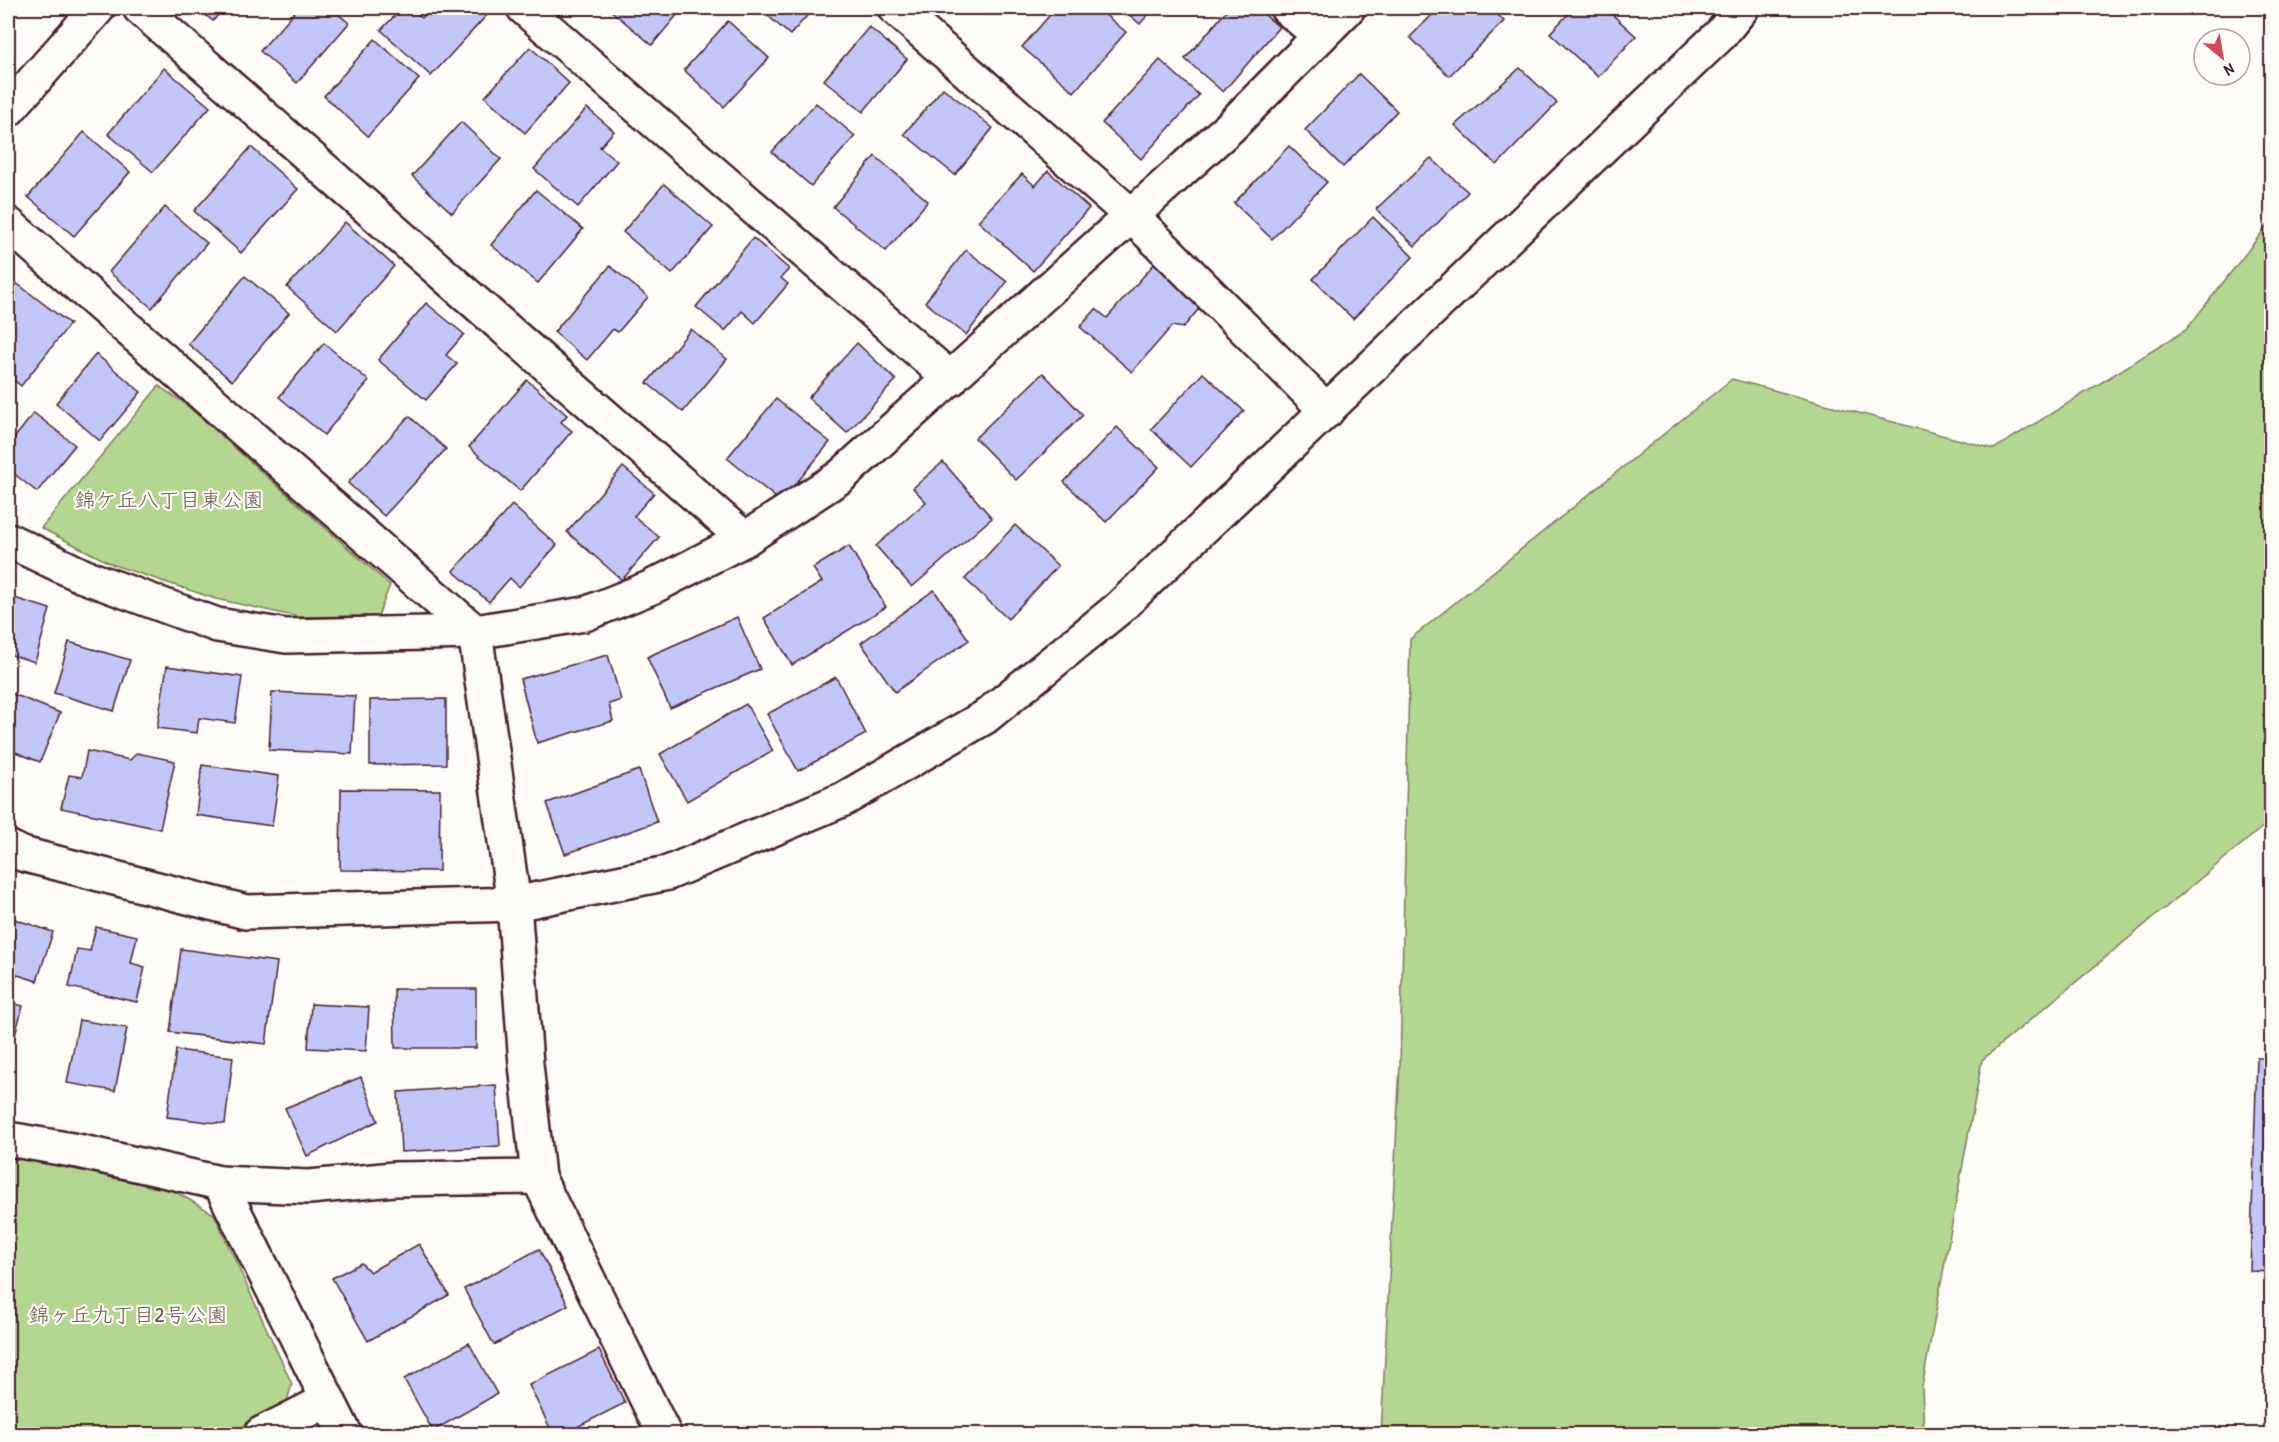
<svg xmlns="http://www.w3.org/2000/svg" width="2279" height="1442" font-family="'Patrick Hand','Klee One',sans-serif">
  <rect width="100%" height="100%" fill="#fdfcf7"/>
  <filter id="ink" filterUnits="userSpaceOnUse"><feTurbulence type="fractalNoise" baseFrequency=".0167" numOctaves="2"/><feDisplacementMap in="SourceGraphic" scale="12" xChannelSelector="R" yChannelSelector="G"/><feConvolveMatrix kernelMatrix="1 2 1 2 8 2 1 2 1" color-interpolation-filters="sRGB"/></filter>
  <g filter="url(#ink)">
    <g fill="#b3d690" stroke="#7e7a5e" stroke-width="1.5">
      <path d="M2271,221V820L1982,1060L1922,1387L1924,1434H1381L1400,1065L1410,639L1732,379L1994,449L2186,330Z"/>
      <path d="M159,386L185,404L390,585L378,616L298,617L216,599L114,565L41,528Z"/>
      <path d="M8,1155L174,1191L214,1214L292,1384L284,1411L237,1434H12L8,1426Z"/>
    </g>
    <g fill="#c2c6f8" stroke="#4a1f2b" stroke-width="1.5">
      <path d="M8,8H17L8,18Z"/>
      <path d="M196,8H224L213,21Z"/>
      <path d="M298,8H331L349,23L297,83L260,51Z"/>
      <path d="M402,8H411L422,18L431,8H479L487,15L431,76L381,30Z"/>
      <path d="M608,8H683L652,45Z"/>
      <path d="M759,8H814L790,35Z"/>
      <path d="M984,8H999L992,15Z"/>
      <path d="M1056,8H1097L1126,32L1074,92L1022,47Z"/>
      <path d="M1121,8H1154L1140,24Z"/>
      <path d="M1229,8H1257L1279,27L1223,92L1185,59Z"/>
      <path d="M1439,8H1491L1504,21L1449,76L1410,37Z"/>
      <path d="M1574,8H1605L1636,36L1598,77L1550,33Z"/>
      <path d="M728,21L769,58L724,107L684,70Z"/>
      <path d="M869,27L907,59L863,112L824,80Z"/>
      <path d="M375,39L419,79L368,136L324,96Z"/>
      <path d="M530,47L569,83L525,133L485,97Z"/>
      <path d="M1160,60L1199,95L1141,159L1102,123Z"/>
      <path d="M164,68L210,107L153,172L108,134Z"/>
      <path d="M1520,68L1557,103L1497,165L1455,125Z"/>
      <path d="M1359,74L1397,111L1343,167L1305,130Z"/>
      <path d="M943,88L993,128L955,175L904,134Z"/>
      <path d="M816,103L855,136L811,186L772,152Z"/>
      <path d="M587,108L614,131L600,147L617,161L578,207L534,169Z"/>
      <path d="M461,122L501,159L452,213L412,176Z"/>
      <path d="M84,132L130,172L74,236L28,197Z"/>
      <path d="M1289,146L1327,182L1272,239L1234,203Z"/>
      <path d="M251,147L298,189L241,253L194,211Z"/>
      <path d="M875,156L928,201L886,251L833,207Z"/>
      <path d="M1431,158L1468,192L1415,246L1376,209Z"/>
      <path d="M1048,171L1089,208L1033,271L978,221L1022,174L1035,186Z"/>
      <path d="M664,184L713,227L672,274L623,232Z"/>
      <path d="M536,190L583,229L538,283L491,245Z"/>
      <path d="M165,207L207,243L152,308L109,272Z"/>
      <path d="M1373,217L1413,257L1353,319L1313,279Z"/>
      <path d="M345,222L394,266L337,331L287,287Z"/>
      <path d="M753,238L789,269L781,278L788,284L755,323L742,311L725,331L696,307Z"/>
      <path d="M966,250L1007,282L966,335L925,302Z"/>
      <path d="M1154,264L1202,305L1183,328L1172,326L1132,372L1080,327L1096,309L1107,318Z"/>
      <path d="M610,266L648,297L618,332L613,329L587,360L554,332Z"/>
      <path d="M245,276L289,313L232,381L188,344Z"/>
      <path d="M15,282L70,324L21,386L8,375V291Z"/>
      <path d="M426,303L464,334L446,355L457,364L426,400L378,360Z"/>
      <path d="M691,329L727,359L683,412L647,383Z"/>
      <path d="M324,343L369,381L324,435L279,397Z"/>
      <path d="M857,343L896,380L847,433L808,398Z"/>
      <path d="M96,354L141,392L100,441L56,403Z"/>
      <path d="M1043,373L1083,415L1016,480L975,438Z"/>
      <path d="M1203,373L1244,411L1191,467L1151,429Z"/>
      <path d="M527,380L567,415L561,422L572,431L520,491L469,447Z"/>
      <path d="M776,399L830,442L781,502L727,458Z"/>
      <path d="M34,413L75,445L37,492L8,469V446Z"/>
      <path d="M409,416L446,449L384,516L348,483Z"/>
      <path d="M1117,427L1159,467L1106,522L1064,482Z"/>
      <path d="M943,462L992,518L912,587L876,546L926,502L913,488Z"/>
      <path d="M623,467L654,493L634,516L659,537L622,580L567,532Z"/>
      <path d="M512,505L557,545L519,587L510,578L489,602L453,571Z"/>
      <path d="M1015,525L1058,566L1008,619L965,579Z"/>
      <path d="M849,546L886,607L792,665L764,618L822,582L813,568Z"/>
      <path d="M934,590L969,640L895,692L861,643Z"/>
      <path d="M8,596L50,609L35,662L8,654Z"/>
      <path d="M737,617L760,669L670,708L647,657Z"/>
      <path d="M69,642L130,660L114,711L54,693Z"/>
      <path d="M608,655L621,700L609,704L613,721L537,743L520,679Z"/>
      <path d="M167,666L242,677L235,723L199,718L197,733L157,728Z"/>
      <path d="M836,677L866,734L798,771L767,714Z"/>
      <path d="M8,692L60,713L40,762L8,749Z"/>
      <path d="M272,692L355,696L352,754L269,750Z"/>
      <path d="M446,699V764L370,765V700Z"/>
      <path d="M746,704L773,751L687,801L660,754Z"/>
      <path d="M87,751L130,760L137,753L175,761L160,829L61,808L69,775L82,777Z"/>
      <path d="M202,765L279,776L272,826L196,815Z"/>
      <path d="M639,770L657,822L565,854L547,803Z"/>
      <path d="M341,789L440,790L439,871L340,870Z"/>
      <path d="M8,917L53,932L37,981L8,972Z"/>
      <path d="M96,927L137,936L131,963L145,967L137,1002L69,987L77,949L90,951Z"/>
      <path d="M181,949L277,962L266,1044L170,1032Z"/>
      <path d="M394,989H476V1048H395Z"/>
      <path d="M8,1002L23,1006L8,1060Z"/>
      <path d="M311,1004L369,1007L366,1051L308,1048Z"/>
      <path d="M79,1020L127,1028L115,1091L67,1083Z"/>
      <path d="M176,1050L233,1057L225,1124L167,1117Z"/>
      <path d="M2257,1058H2272V1272L2250,1271Z"/>
      <path d="M361,1077L378,1121L307,1156L285,1108Z"/>
      <path d="M496,1085L500,1146L401,1152L398,1092Z"/>
      <path d="M419,1244L449,1295L368,1341L332,1278L361,1263L370,1272Z"/>
      <path d="M539,1249L568,1305L494,1345L464,1289Z"/>
      <path d="M469,1343L497,1394L433,1431L404,1379Z"/>
      <path d="M599,1350L625,1403L563,1434H553L529,1385Z"/>
    </g>
    <g fill="none" stroke-linecap="round" stroke-linejoin="round">
      <defs>
        <g id="minor">
          <path d="M140,8L745,539"/>
          <path d="M524,8L951,379"/>
          <path d="M895,8L1132,216L1327,411"/>
          <path d="M1287,8L1320,36"/>
          <path d="M8,110L98,8"/>
          <path d="M8,224L475,632L514,904L526,1064L538,1177L664,1434"/>
          <path d="M8,540L83,576L217,625L286,636L475,632L585,614L652,587L745,539L840,477L1230,127L1348,8"/>
          <path d="M8,1139L78,1151L220,1183L309,1187L394,1179L538,1177"/>
          <path d="M220,1183L345,1434"/>
          <path d="M261,1434L328,1400"/>
        </g>
        <path id="tertiary" d="M8,847L22,854L246,912L514,904L668,873L844,799L985,717L1119,608L1721,34L1742,8"/>
      </defs>
      <use href="#minor" stroke="#4a1f2b" stroke-width="38"/>
      <use href="#tertiary" stroke="#4a1f2b" stroke-width="38"/>
      <use href="#minor" stroke="#fdfcf7" stroke-width="33"/>
      <use href="#tertiary" stroke="#fdfcf7" stroke-width="33"/>
    </g>
  </g>
  <g text-anchor="middle" dominant-baseline="central" stroke-width="4.5" stroke-linejoin="round" paint-order="stroke">
    <g font-size="21" fill="#6a5649" stroke="#fdfcf7">
      <text x="169" y="499">錦ケ丘八丁目東公園</text>
      <text x="128" y="1314">錦ヶ丘九丁目2号公園</text>
    </g>
  </g>
  <rect width="2279" height="1442" fill="none" stroke="#fdfcf7" stroke-width="30"/>
  <rect x="15" y="15" width="2249" height="1412" fill="none" stroke="#4a1f2b" stroke-width="2" filter="url(#ink)"/>
  <g transform="translate(2222 57) rotate(150)"><circle r="28" fill="#fdfcf7" stroke="#b5a4a5" stroke-width="1.5"/>
  <path d="M0-4.5L10 22L0 15L-10 22Z" fill="#d1495b"/>
  <text y="-9" font-size="16" font-weight="bold" text-anchor="middle" fill="#4a1f2b">N</text>
  </g>
</svg>
